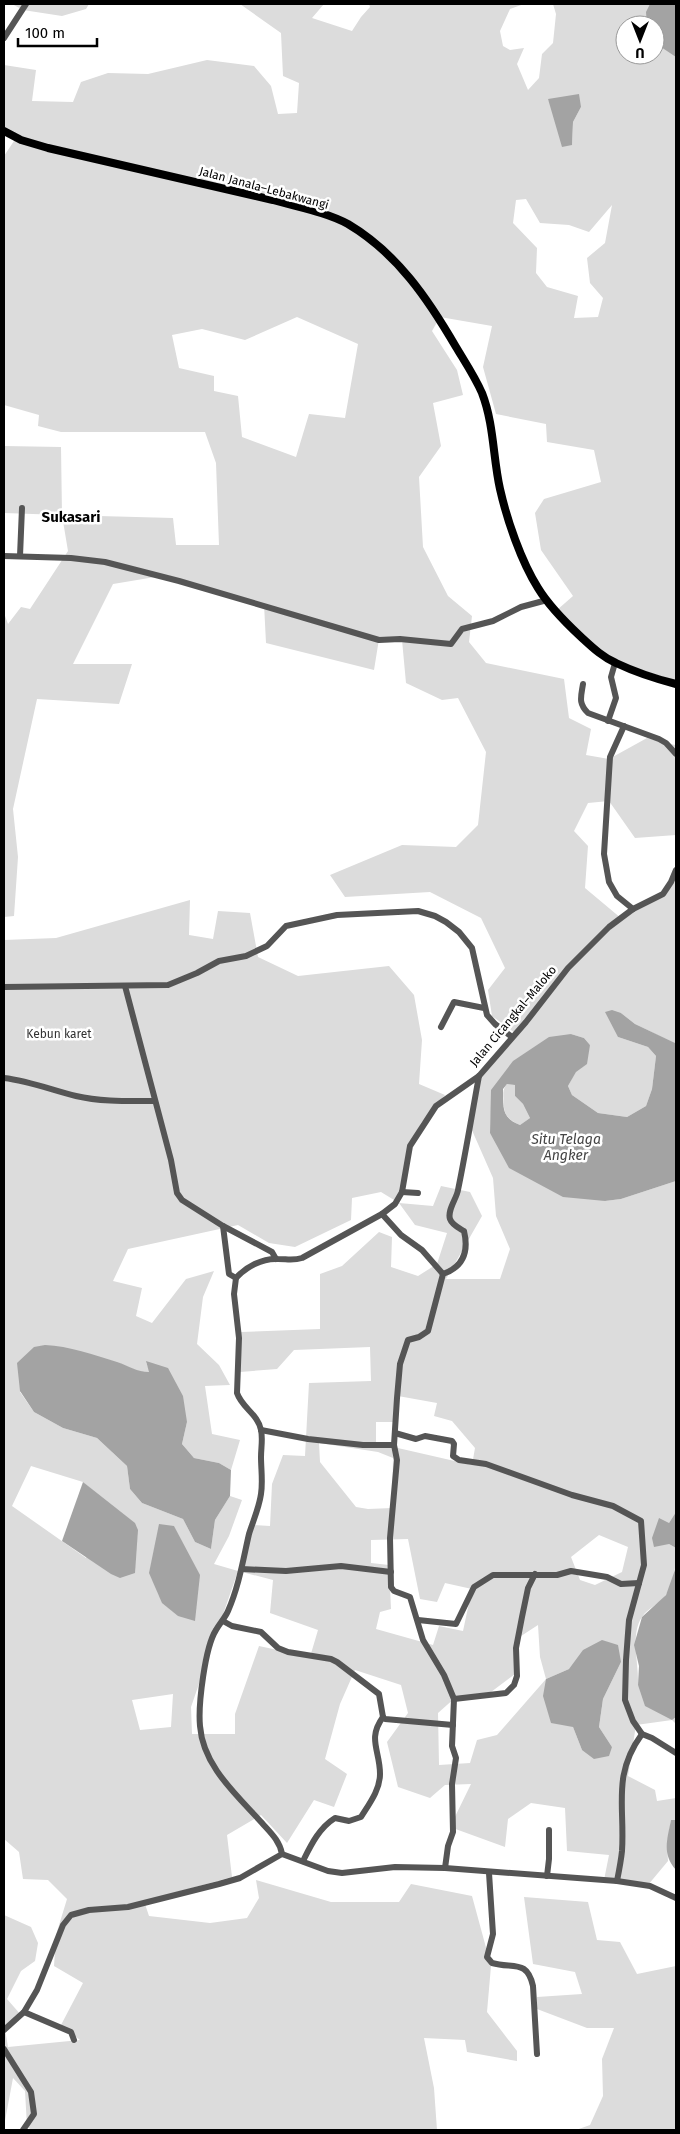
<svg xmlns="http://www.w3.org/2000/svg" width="680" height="2134" font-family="'Fira Sans',sans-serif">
  <rect width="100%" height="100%" fill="#fff"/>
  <g fill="#dcdcdc" fill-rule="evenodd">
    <path d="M12,4H89L86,9L62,16L23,10Z"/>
    <path d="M240,4H324L312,18L352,31L361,17L370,7L369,4H524L510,9L500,31L503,46L510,50L524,48L517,64L528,90L539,78L542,54L553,43L556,14L553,4H676V681L614,661L582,637L557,610L573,596L541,550L535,513L544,499L601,482L594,450L547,442L546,424L496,414L483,367L492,326L440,317L432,331L457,370L463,395L433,403L441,446L419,477L423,547L448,596L472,616L469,642L486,663L564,679L569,718L591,729L586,755L609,759L647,738L675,745L676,835L635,838L609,801L588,803L574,831L588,846L585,888L622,919L667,891L676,872V1047L674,1043L635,1024L621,1013L618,1037L648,1047L656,1056L652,1089L646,1106L627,1117L598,1113L572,1095L568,1086L590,1045L584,1038L571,1034L492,1090L490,1133L605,1201L621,1199L676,1181V1512L669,1523V1544L676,1548C676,1563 675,1584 665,1596C659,1604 648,1608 642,1617C630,1634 639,1664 638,1685L672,1720L676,1717V1724L672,1720L636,1725L628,1776L655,1790L657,1801L676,1798V1820H671L667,1844L668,1861L648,1885L604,1880L609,1855L567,1851L565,1808L531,1803L508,1819L505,1847L450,1827L471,1784L445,1785L430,1798L398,1787L387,1742L408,1713L401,1685L355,1670L340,1704L325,1759L347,1774L334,1807L314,1800L287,1843L261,1815L227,1835L232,1877L144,1901L149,1916L210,1923L247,1918L259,1898L256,1880L331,1902H399L411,1884L472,1896L491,1966L487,2012L517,2051V2061L467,2052L465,2040L424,2038L434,2088L437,2130H31L27,2126L25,2091L13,2078L4,2126V1915L31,1927L38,1943L35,1961L21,1971L7,1999L21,2015L5,2029L8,2047L80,2040L61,2025L83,1983L54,1966L56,1935L67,1899L48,1880L23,1879L19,1852L4,1839V940L56,938L190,900L189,935L213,939L218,911L250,913L258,957L298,976L389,966L414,995L422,1040L419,1084L445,1095L421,1123L410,1146L399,1203L433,1206L441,1186L470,1192L482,1216L446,1279H500L510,1249L496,1216L493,1178L471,1128L480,1076L515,1033L492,1016L488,990L505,968L481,918L430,892L345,897L330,875L402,845L456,847L478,825L486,752L458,698L442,700L406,683L402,640L379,639L374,670L266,643L264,604L167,575L113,584L73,664H132L119,704L37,699L13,809L18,857L14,916L4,917V613L8,624L21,607L30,609L68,551L62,515L4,513V446L61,447L62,515L173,518L176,545H219L216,463L205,432H61L38,426L39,415L4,405V156L16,138L4,130V65L36,70L32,101L73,102L81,82L108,73L148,74L207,60L254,66L271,86L278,114L297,113L299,83L283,76L281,33ZM625,25H655V55H625ZM548,99L581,107L573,122L572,145ZM526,199L540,223L569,225L589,232L612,205L605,243L587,258L590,283L603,298L598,317L574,318L578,296L547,287L536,273L537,248L513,223L516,200ZM297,317L358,344L345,418L309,414L296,457L242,437L238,396L214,391V376L179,368L172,335L202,329L245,340ZM381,1192L399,1203L415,1225L447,1233L437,1264L418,1276L391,1267L392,1237L379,1232L342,1266L320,1274V1329L241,1332L240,1372L277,1369L294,1350L370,1347L371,1381L309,1383L305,1456L283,1455L272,1484L270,1526L254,1525L238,1571L214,1564L229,1536L242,1500L230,1496L215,1520L211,1549L195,1542L183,1519L142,1503L130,1489L127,1466L97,1438L63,1428L34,1412L20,1392L119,1363L139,1372H150L146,1362L187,1422L182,1444L194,1458L219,1463L231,1470L240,1440L212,1434L205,1386L230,1385L219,1365L197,1344L203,1297L214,1271L186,1279L152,1323L136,1316L142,1288L113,1281L128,1249L238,1225L269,1243L295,1247L351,1220L352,1198ZM398,1396L437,1403L434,1416L452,1421L475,1448L472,1465L376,1443V1422H393ZM319,1443L378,1452L393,1458L392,1508L368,1509L356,1507L320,1462ZM31,1466L83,1482L106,1502L86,1558L12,1506ZM599,1535L628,1547L622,1572L595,1585L580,1580L571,1557ZM408,1539L420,1599L437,1602L445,1583L472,1589L463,1631L439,1626L433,1645L376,1629L380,1612L391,1609L389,1565L371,1563V1540ZM238,1571L273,1580L270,1613L318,1630L310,1657L259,1646L235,1714V1734H192L191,1707ZM538,1625L540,1657L546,1679L497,1735L477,1740L470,1763L439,1765L438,1713L456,1697L483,1698L519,1671L518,1638ZM621,1662L603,1699L599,1727L612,1747L582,1750L573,1727L546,1679L569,1669ZM173,1694L171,1727L140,1730L132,1700Z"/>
    <path d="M507,1084L515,1085V1096L523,1104L530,1118L520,1125C507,1119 503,1114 504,1100C504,1093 502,1090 507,1084Z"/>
    <path d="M524,1897L588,1902L597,1940L620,1942L637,1974L676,1966V2130H576L590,2125L603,2096L602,2059L614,2028H587L537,2009V1997L582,1994L575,1972L533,1964Z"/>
  </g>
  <g fill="#a3a3a3" fill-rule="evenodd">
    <path d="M650,4H676V57L655,43V25H647L646,12Z"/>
    <path d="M579,94L581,107L573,122L572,145L562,147L548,99Z"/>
    <path d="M612,1010L621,1013L635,1024L675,1043L676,1047V1181L621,1199L605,1201L563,1197L509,1168L490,1133L491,1090L513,1061L549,1037L571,1034L584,1038L590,1045L587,1064L576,1072L568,1086L572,1095L598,1113L627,1117L646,1106L652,1089L656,1056L648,1047L618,1037L605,1012ZM507,1084L515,1085V1096L523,1104L530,1118L520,1125C500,1117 504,1107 503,1089Z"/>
    <path d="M45,1345C69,1346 94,1355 117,1362C129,1366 137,1372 149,1372L146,1361L168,1368L183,1396L187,1422L182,1444L194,1458L219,1463L231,1470L230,1496L215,1520L211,1549L195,1542L183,1519L142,1503L130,1489L127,1466L97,1438L63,1428L34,1412L20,1391L17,1363L34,1347Z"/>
    <path d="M83,1482L135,1523L138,1530L135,1573L120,1578L111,1574L62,1541Z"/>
    <path d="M676,1512V1548L669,1544L654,1547L652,1538L659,1518L669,1523Z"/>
    <path d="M159,1524L174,1526L200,1575L195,1621L178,1616L162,1603L149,1573Z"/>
    <path d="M676,1567V1717L672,1720L645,1706L638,1685L639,1666L634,1645L642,1617L666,1595Z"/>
    <path d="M602,1640L618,1645L621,1662L603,1699L599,1727L612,1747L609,1756L594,1759L582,1750L573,1727L551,1723L543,1696L546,1679L569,1669L583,1650Z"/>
    <path d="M671,1820H676V1870C662,1854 667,1840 671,1820Z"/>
  </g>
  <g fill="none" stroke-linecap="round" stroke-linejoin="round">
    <g stroke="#555" stroke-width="6">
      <path d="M4,38L26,4"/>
      <path d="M4,556L71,558L105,562L179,581L379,640L400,639L451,644L462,629L493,621L521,607L547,600"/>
      <path d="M20,556L22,508"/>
      <path d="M583,684C581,697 578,703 588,713L659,739L666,743L676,754"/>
      <path d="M608,721L616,698L611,677L615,663"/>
      <path d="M624,726L610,757L604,854L609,882L617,896L633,909"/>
      <path d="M125,986L171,1160L177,1193L182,1200L223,1226L272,1252L276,1259"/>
      <path d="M4,987L168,985L197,973L219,961L246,956L267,946L286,926L337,915L418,911L435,916L446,922L459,932L472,948L487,1015L495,1024L512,1037"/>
      <path d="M441,1027L454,1002L484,1008"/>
      <path d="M4,1078C29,1081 52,1090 76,1096C101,1102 129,1101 154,1101"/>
      <path d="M402,1192L418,1193"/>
      <path d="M382,1214L401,1235L422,1250L443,1274"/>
      <path d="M223,1226L229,1274L236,1278"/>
      <path d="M261,1430L308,1439L363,1445H394"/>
      <path d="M395,1433L416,1439L425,1436L452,1441L454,1444L453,1456L459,1460L486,1464L572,1495L613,1506L641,1521L644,1565L629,1620L626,1660L625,1700L633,1721L642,1734L652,1738L676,1753"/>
      <path d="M242,1569L286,1571L341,1566L391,1572"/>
      <path d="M418,1620L456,1624L474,1587L493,1575H557L571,1571L607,1577L621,1584L639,1583"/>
      <path d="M223,1621L232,1626L261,1632L278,1648L288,1652L331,1659L337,1662L379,1694L383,1717L385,1719L453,1725"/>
      <path d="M454,1699L506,1693L514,1685L517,1676L516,1648L522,1617L528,1588L535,1574"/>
      <path d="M282,1854L328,1871L342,1873L395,1867L445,1868L617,1881L650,1886L676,1898"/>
      <path d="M303,1861C311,1845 319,1828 335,1818L349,1821L361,1817C369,1804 380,1790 380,1774C380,1750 367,1739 383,1717"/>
      <path d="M445,1868L448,1846L453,1832L452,1784L456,1758L452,1746L454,1699L444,1675L423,1640L410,1597L394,1591L391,1587L390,1538L397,1460L394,1445L397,1398L400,1364L408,1340L419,1337L428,1331L443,1274C463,1267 469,1252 464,1231C459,1228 452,1225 450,1219C447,1210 457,1198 458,1190C466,1151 472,1114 479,1076"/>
      <path d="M489,1873L493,1934L487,1957L492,1963C513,1969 527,1959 533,1986L537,2054"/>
      <path d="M547,1876L549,1859V1830"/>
      <path d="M617,1881C619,1871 621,1861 622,1851C625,1806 612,1775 642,1734"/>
      <path d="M24,2012L71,2032L74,2040"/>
      <path d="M4,2030L24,2012L37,1990L63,1925L71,1915L89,1910L128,1907L219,1884L240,1878L282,1854C280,1841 270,1832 262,1823C236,1794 203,1766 200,1726C198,1705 205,1647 216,1630C220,1623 225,1618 228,1611C239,1586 243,1560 249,1534C253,1521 259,1508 261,1494C263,1482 261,1469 261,1457C261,1448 263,1438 261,1430C258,1414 242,1408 237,1393L239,1338L234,1294L236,1278C246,1267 262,1258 278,1259C287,1259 293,1261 302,1258L382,1214L395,1204L402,1192L410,1146L436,1106L479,1076L526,1022L568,968L609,927L633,909L663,894L671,882L676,870"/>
      <path d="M4,2049L31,2092L34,2114L23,2130"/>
    </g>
    <path stroke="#000" stroke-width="8" d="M4,131L21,140L48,148L273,200C297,207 326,212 348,224C397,253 428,299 456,347C465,362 475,377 482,393C494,424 493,458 500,489C507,520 521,561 538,588C549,606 565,622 580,636C591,646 602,657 616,663C635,672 656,679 676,684"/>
  </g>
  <g text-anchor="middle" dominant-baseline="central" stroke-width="5" stroke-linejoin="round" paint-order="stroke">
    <g font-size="12" fill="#000" stroke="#fff">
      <text transform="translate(264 188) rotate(15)">Jalan Janala–Lebakwangi</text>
      <text transform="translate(513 1016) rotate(-50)">Jalan Cicangkal–Maloko</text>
    </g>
    <g font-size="12" fill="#333" stroke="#fff">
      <text x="59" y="1034">Kebun karet</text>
    </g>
    <g font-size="14" font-style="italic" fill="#444" stroke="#fff">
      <text x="566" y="1139">Situ Telaga<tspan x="566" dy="16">Angker</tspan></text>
    </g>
    <g font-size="15" font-weight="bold" fill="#000" stroke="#fff">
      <text x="71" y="517">Sukasari</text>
    </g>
  </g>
  <rect width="680" height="2134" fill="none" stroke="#000000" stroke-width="10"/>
  <g transform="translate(640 40) rotate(180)"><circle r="24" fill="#ffffff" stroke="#999999"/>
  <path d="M0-4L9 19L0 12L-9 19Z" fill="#000000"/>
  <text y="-8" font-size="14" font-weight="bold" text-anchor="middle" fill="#000000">U</text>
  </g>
  <path d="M18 38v8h79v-8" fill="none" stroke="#000000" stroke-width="2.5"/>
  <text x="25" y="38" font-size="15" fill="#000000" stroke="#ffffff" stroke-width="4" paint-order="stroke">100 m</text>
</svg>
